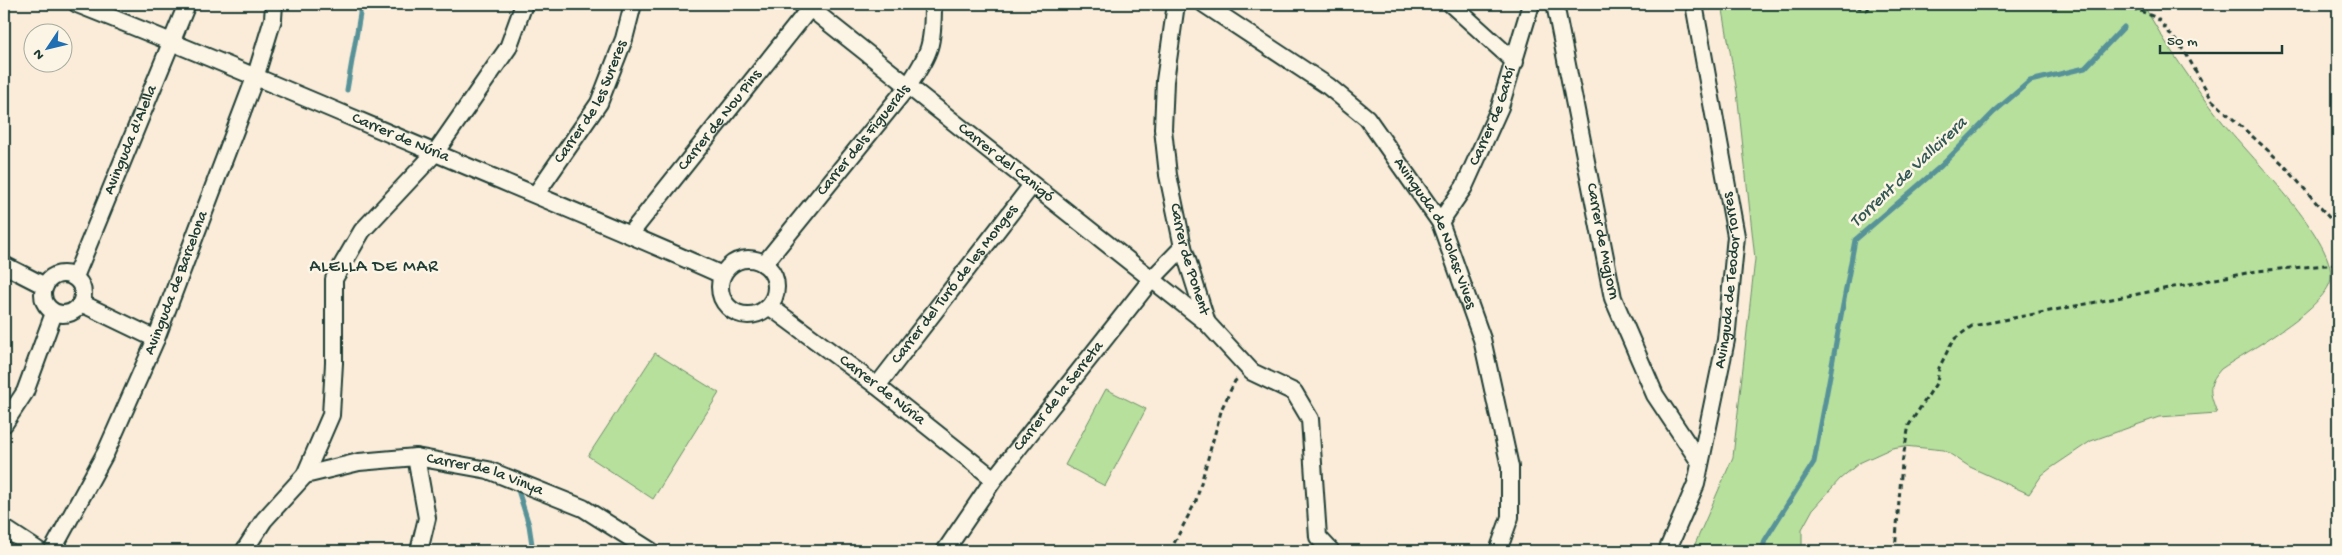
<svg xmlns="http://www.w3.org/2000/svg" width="2342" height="555" font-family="'Gochi Hand',sans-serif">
  <rect width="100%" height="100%" fill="#fbecd9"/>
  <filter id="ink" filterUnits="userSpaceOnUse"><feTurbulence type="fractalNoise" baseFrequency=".02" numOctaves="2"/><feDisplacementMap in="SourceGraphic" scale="10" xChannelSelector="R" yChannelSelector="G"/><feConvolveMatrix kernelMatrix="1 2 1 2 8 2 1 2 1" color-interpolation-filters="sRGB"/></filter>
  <g filter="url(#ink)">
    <g fill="#b7e09d" stroke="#6b8e68">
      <path d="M1722,4H2143C2165,44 2193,84 2221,120C2244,151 2342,244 2330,283C2318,313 2249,350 2221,369C2206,386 2210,393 2217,413L2159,417L2091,441L2051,468L2042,475L2029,494L1970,467L1944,450L1904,446L1892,448L1859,463L1840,479L1813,509L1802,529V551H1692L1733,457L1755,259L1737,92Z"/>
      <path d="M655,353L719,393L653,499L588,456Z"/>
      <path d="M1106,389L1146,409L1105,486L1065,465Z"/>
    </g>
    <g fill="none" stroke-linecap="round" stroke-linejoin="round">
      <g stroke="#579298" stroke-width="5">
        <path d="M347,90L360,14V4"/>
        <path d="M518,490L529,525L533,551"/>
        <path d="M1762,551L1765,540L1814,462L1855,240L1941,166L1994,112L2030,81L2085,68L2124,27"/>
      </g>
      <defs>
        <g id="street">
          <path id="s1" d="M77,4C197,51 315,102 433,152C530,193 626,232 722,275"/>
          <path id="s2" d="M805,4L1207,323"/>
          <path id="s3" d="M1176,4L1165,81L1163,129L1168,175L1183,247L1207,323L1252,372L1294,392L1310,419L1318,537L1331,551"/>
          <path id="s4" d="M1204,4L1328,86L1367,118L1440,222L1482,339L1510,467V517L1498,551"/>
          <path d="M1451,4L1515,62"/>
          <path id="s5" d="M1555,4L1613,298L1655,395L1699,461"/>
          <path id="s6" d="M536,194L599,103L624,39L633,4"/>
          <path id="s7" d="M1440,222L1464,187L1500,107L1531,4"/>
          <path id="s8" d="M630,234L810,8"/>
          <circle cx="748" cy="287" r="28"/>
          <path id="s9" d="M764,264L908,86C931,52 933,44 933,4"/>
          <path d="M4,265L45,286"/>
          <circle cx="63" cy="294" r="20"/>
          <path id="s10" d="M75,277L187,4"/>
          <path d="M81,303L156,339"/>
          <path id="s11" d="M769,306L877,386L994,479"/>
          <path id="s12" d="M877,386L1032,185"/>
          <path d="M4,424L25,392L54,313"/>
          <path d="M416,457L427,518L419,551"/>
          <path id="s13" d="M305,475L359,462L416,457L488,470L583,508L651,551"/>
          <path d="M4,528L39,551"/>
          <path id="s14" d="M52,551L106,452L156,339L256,75L273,19L274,4"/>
          <path d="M244,551L264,520L305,475L331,415L334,363V279L362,231L435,153L508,48L524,4"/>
          <path id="s15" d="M945,551L994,479L1151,280L1183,247"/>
          <path id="s16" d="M1667,551L1696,484L1726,340L1736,236L1694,4"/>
        </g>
      </defs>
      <use href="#street" stroke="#1f3d34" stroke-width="20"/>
      <g stroke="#1f3d34" stroke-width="3" stroke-dasharray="5 4" stroke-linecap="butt">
        <path d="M1848,4L1866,10L1877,4"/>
        <path d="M2087,4L2138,10L2157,18L2185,52L2212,100L2283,164L2338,228"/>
        <path d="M1170,551L1196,501L1222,408L1235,381L1238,379"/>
        <path d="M1895,551L1902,463L1909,425L1937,382L1939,368L1953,340L1972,326L2257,271L2338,264"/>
      </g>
      <use href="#street" stroke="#fcf5e5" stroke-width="16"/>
    </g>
  </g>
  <g text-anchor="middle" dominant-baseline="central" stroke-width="5" stroke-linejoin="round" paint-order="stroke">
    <g font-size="16" fill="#1f3d34" stroke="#fcf5e5">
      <text stroke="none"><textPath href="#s6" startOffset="108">Carrer de les Sureres</textPath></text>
      <text stroke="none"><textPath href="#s7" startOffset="119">Carrer de Garbí</textPath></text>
      <text stroke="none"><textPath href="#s8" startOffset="145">Carrer de Nou Pins</textPath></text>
      <text stroke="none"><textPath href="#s1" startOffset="350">Carrer de Núria</textPath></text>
      <text stroke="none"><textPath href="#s10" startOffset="148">Avinguda d'Alella</textPath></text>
      <text stroke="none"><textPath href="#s9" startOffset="159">Carrer dels Figuerals</textPath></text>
      <text stroke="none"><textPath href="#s2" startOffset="256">Carrer del Canigó</textPath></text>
      <text stroke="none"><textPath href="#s4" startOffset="334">Avinguda de Nolasc Vives</textPath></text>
      <text stroke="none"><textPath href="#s5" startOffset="242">Carrer de Migjorn</textPath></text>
      <text stroke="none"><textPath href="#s3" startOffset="259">Carrer de Ponent</textPath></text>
      <text stroke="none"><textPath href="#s16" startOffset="280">Avinguda de Teodor Torres</textPath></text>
      <text stroke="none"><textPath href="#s14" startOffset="296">Avinguda de Barcelona</textPath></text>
      <text stroke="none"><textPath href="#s12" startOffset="128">Carrer del Turó de les Monges</textPath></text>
      <text stroke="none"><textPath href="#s11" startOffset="141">Carrer de Núria</textPath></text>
      <text stroke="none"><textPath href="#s15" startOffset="192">Carrer de la Serreta</textPath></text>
      <text stroke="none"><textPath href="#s13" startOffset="184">Carrer de la Vinya</textPath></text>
    </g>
    <g font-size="18" font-style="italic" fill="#325955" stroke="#fcf5e5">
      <text transform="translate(1909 173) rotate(-43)">Torrent de Vallcirera</text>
    </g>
    <g font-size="18" letter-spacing="1" fill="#1f3d34" stroke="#fcf5e5">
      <text x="374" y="267">ALELLA DE MAR</text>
    </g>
  </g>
  <rect width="2342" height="555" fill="none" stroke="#fcf5e5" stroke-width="20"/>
  <rect x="10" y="10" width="2322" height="535" fill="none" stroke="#1f3d34" stroke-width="2" filter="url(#ink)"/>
  <g transform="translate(48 48) rotate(235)"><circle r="24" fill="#fcf5e5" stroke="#a4ab9e"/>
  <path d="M0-4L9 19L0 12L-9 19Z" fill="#1f6fb2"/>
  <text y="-8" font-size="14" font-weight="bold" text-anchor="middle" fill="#1f3d34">N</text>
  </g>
  <path d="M2160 45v8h122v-8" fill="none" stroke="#1f3d34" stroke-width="2.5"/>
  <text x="2167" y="45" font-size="15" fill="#1f3d34" stroke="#fcf5e5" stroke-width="4" paint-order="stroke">50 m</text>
</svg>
